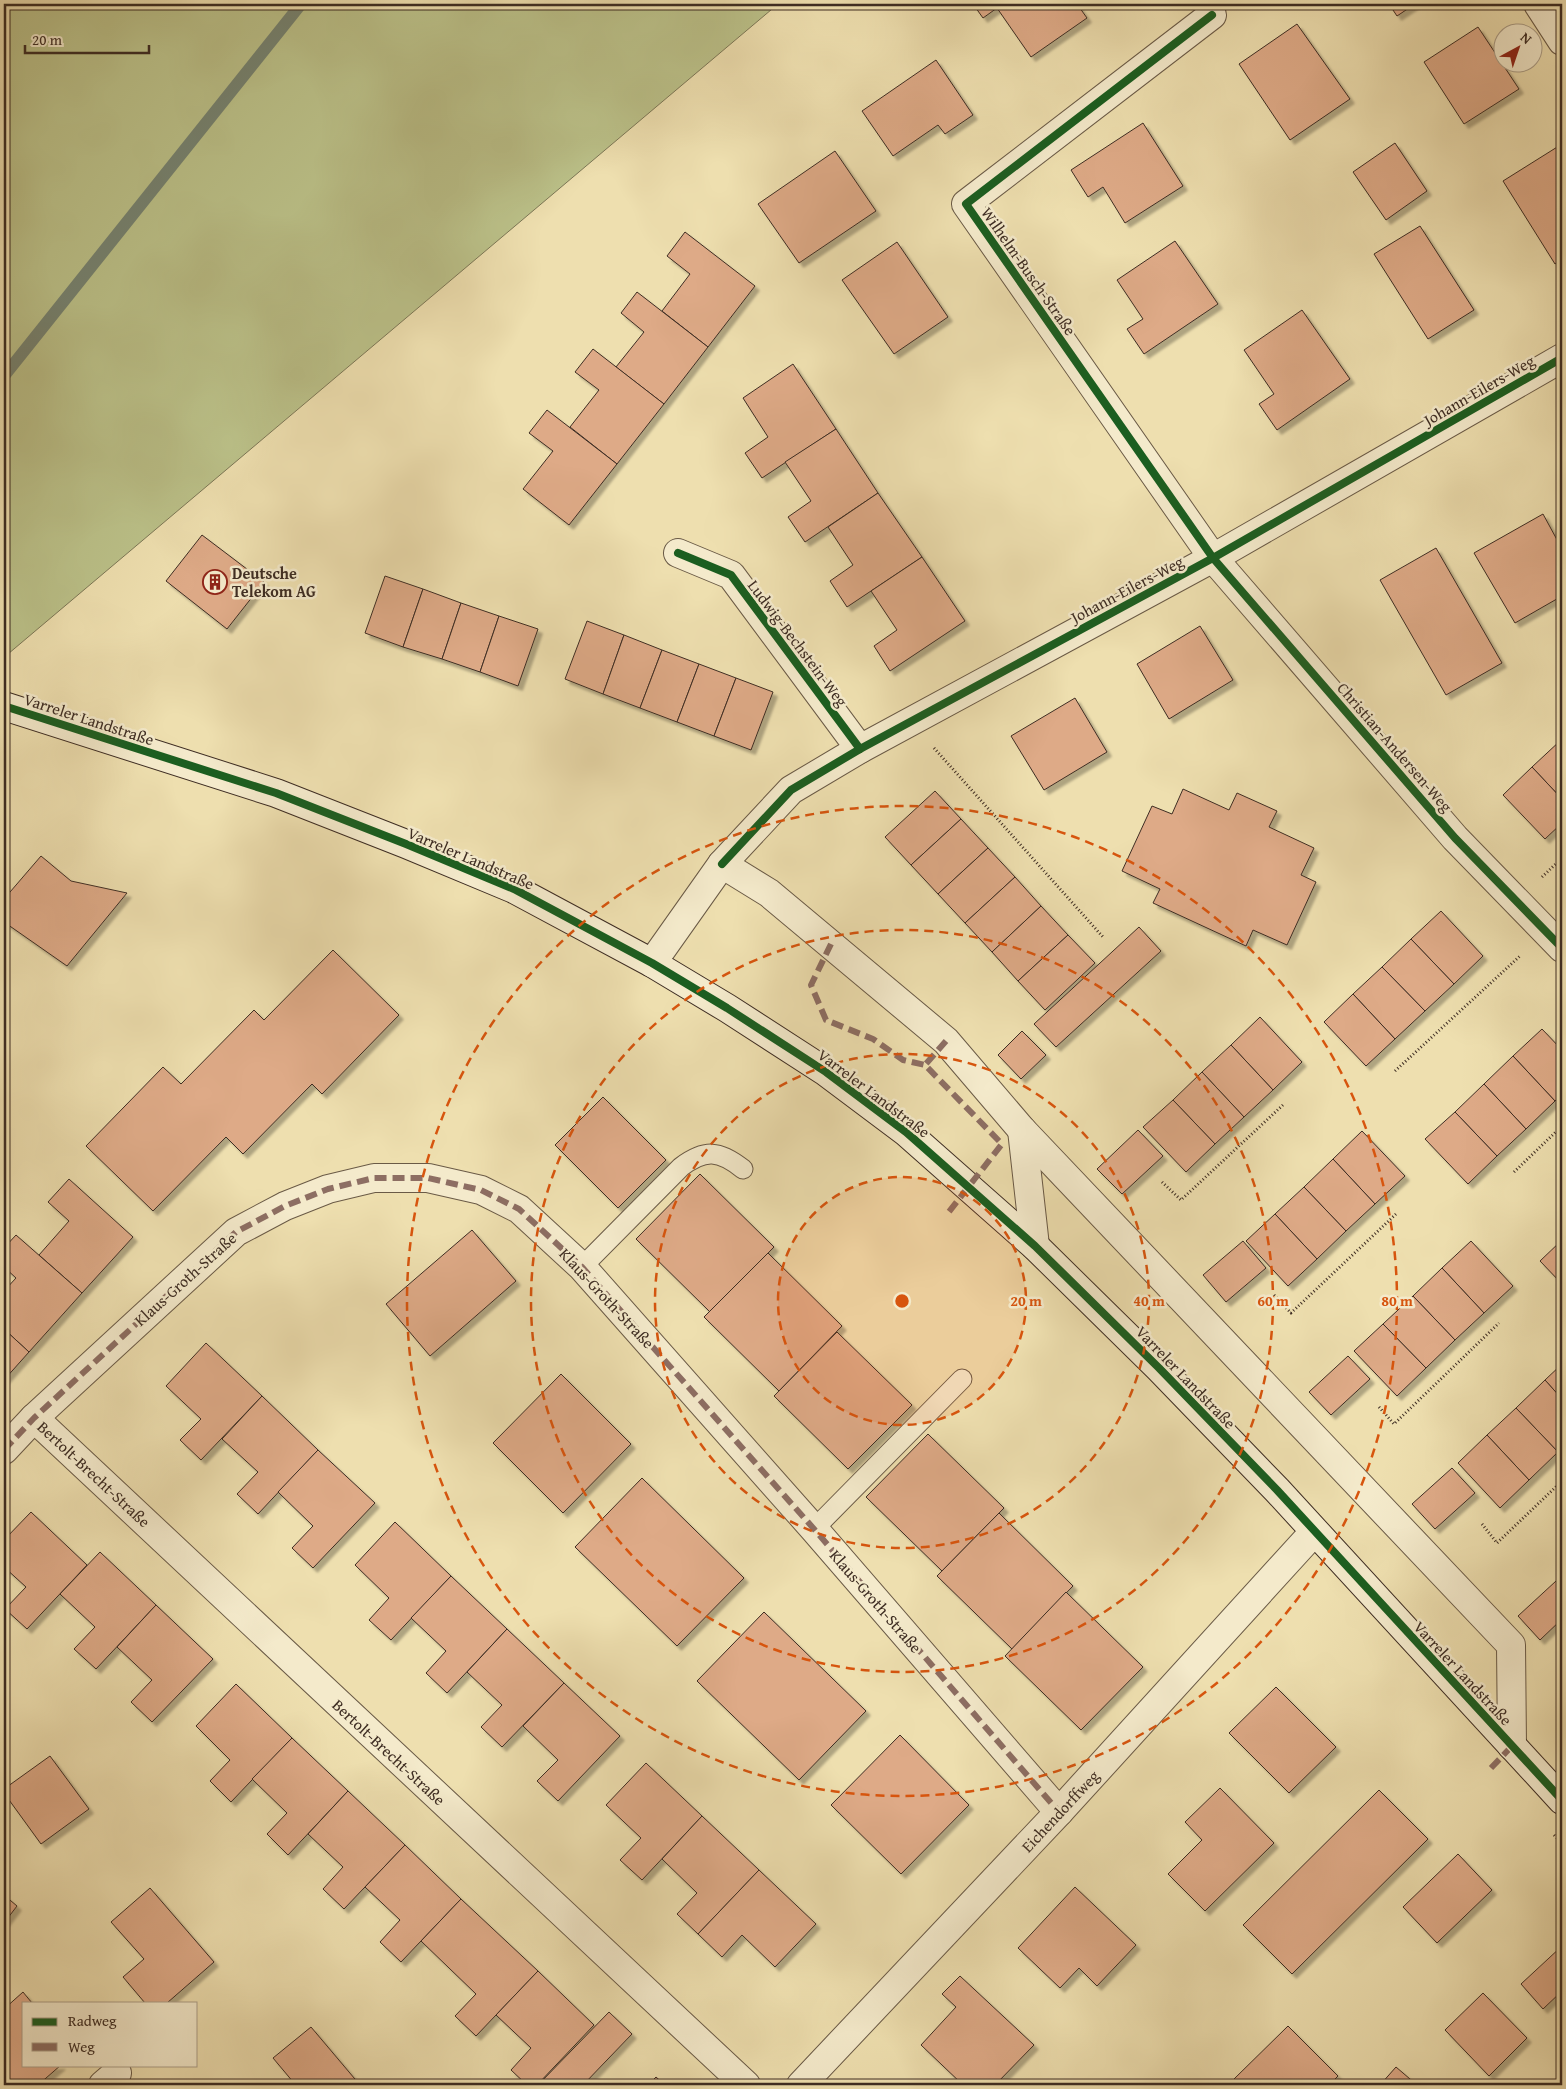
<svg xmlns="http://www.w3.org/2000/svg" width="1566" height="2089" font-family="'Gentium Book Plus',serif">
  <defs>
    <filter id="shadow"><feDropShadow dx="4.5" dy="4.5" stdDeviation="1" flood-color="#0004"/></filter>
  </defs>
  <rect width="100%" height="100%" fill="#eedfaf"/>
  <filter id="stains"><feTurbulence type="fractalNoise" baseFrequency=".004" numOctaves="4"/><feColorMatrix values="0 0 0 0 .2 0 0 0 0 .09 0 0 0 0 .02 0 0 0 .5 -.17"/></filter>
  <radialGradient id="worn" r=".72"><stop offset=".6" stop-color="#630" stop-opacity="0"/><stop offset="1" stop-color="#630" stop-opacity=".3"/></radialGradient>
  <path fill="#bbc189" stroke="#7c7756" d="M4,4H778L8,654L4,652Z"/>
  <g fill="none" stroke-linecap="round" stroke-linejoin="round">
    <path stroke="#768371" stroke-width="12" d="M4,376L301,4"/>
  </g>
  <g fill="#deaa87" stroke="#3e2d23" filter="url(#shadow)">
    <path d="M973,4H1077L1087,18L1031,57L997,8L983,18Z"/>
    <path d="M1389,4H1415L1397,16Z"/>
    <path d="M1297,24L1350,99L1290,140L1239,64Z"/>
    <path d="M1478,27L1519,89L1464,124L1424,62Z"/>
    <path d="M936,60L973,115L945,134L938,125L893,156L862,111Z"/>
    <path d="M1143,123L1183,186L1125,223L1103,187L1088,197L1071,170Z"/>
    <path d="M1395,143L1427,191L1386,220L1353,172Z"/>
    <path d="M1562,144V259L1555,264L1503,181Z"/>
    <path d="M835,151L876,211L799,263L758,204Z"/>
    <path d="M1420,226L1474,310L1428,339L1374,254Z"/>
    <path d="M685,232L755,286L708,347L662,311L690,274L667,256Z"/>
    <path d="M1175,241L1218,304L1144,354L1127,329L1143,319L1117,280Z"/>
    <path d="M897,242L948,317L894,354L842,280Z"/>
    <path d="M637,292L708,347L664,404L616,367L644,332L621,313Z"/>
    <path d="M1302,310L1350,379L1277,430L1259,404L1274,394L1244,350Z"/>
    <path d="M593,349L664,404L617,464L570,427L599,390L575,372Z"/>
    <path d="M793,364L836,429L762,478L745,453L768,437L743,398Z"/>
    <path d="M547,410L617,464L569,525L523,489L553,451L529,433Z"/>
    <path d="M836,429L878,493L805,542L788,517L811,501L785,462Z"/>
    <path d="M878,493L922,557L847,607L830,581L853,565L828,527Z"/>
    <path d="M1543,514L1562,549V596L1515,623L1474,553Z"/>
    <path d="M202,535L264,582L227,629L166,581Z"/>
    <path d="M1436,548L1502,663L1446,695L1380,580Z"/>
    <path d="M922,557L965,621L890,671L874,646L897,630L871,591Z"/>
    <path d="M385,576L423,589L403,647L365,633Z"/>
    <path d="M423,589L461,603L442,659L403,647Z"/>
    <path d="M461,603L499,616L480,672L442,659Z"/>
    <path d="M499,616L538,629L518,686L480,672Z"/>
    <path d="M587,621L624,635L603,694L565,679Z"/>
    <path d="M1200,626L1233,680L1169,719L1137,664Z"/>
    <path d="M624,635L662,650L640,708L603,694Z"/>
    <path d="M662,650L699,664L677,722L640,708Z"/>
    <path d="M699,664L736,678L714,736L677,722Z"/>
    <path d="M736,678L773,692L751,750L714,736Z"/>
    <path d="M1075,698L1107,752L1044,790L1011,736Z"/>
    <path d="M1561,740H1562V799L1532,767Z"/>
    <path d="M1532,767L1562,799V823L1545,839L1503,795Z"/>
    <path d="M1183,789L1229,810L1237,793L1277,811L1269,827L1314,848L1301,875L1316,882L1287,945L1253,930L1246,946L1153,903L1160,889L1122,871L1152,806L1172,814Z"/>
    <path d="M935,791L961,819L911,865L885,837Z"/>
    <path d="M961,819L988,848L938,894L911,865Z"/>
    <path d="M988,848L1015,877L965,923L938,894Z"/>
    <path d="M41,856L71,881L127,893L67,966L4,922V899Z"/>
    <path d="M1015,877L1041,906L992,952L965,923Z"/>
    <path d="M1041,906L1068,935L1018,981L992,952Z"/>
    <path d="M1441,911L1483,956L1454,984L1411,939Z"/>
    <path d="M1139,927L1161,951L1056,1047L1034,1024Z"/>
    <path d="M1068,935L1095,963L1045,1010L1018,981Z"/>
    <path d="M1411,939L1454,984L1425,1011L1382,967Z"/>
    <path d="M333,950L399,1015L322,1094L312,1084L243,1154L226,1137L153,1211L86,1146L163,1067L181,1084L254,1010L264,1020Z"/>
    <path d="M1382,967L1425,1011L1395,1039L1353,994Z"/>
    <path d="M1353,994L1395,1039L1366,1066L1324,1022Z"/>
    <path d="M1260,1017L1302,1062L1273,1090L1231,1045Z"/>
    <path d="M1542,1029L1562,1050V1094L1555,1101L1513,1056Z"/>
    <path d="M1022,1031L1046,1055L1021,1079L998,1055Z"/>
    <path d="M1231,1045L1273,1090L1244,1117L1202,1072Z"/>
    <path d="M1513,1056L1555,1101L1526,1129L1484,1084Z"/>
    <path d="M1202,1072L1244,1117L1215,1144L1173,1100Z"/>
    <path d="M1484,1084L1526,1129L1497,1156L1455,1112Z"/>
    <path d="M603,1097L666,1160L618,1208L555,1145Z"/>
    <path d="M1173,1100L1215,1144L1186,1172L1143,1127Z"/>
    <path d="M1455,1112L1497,1156L1468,1184L1425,1139Z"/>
    <path d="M1138,1130L1163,1156L1122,1194L1097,1169Z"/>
    <path d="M1362,1131L1405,1176L1375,1204L1333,1159Z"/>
    <path d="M1333,1159L1375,1204L1346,1231L1304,1187Z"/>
    <path d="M700,1174L774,1247L710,1312L636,1239Z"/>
    <path d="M69,1179L133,1237L82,1293L39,1255L69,1221L48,1202Z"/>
    <path d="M1304,1187L1346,1231L1317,1259L1275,1214Z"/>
    <path d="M1275,1214L1317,1259L1288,1286L1246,1241Z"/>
    <path d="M472,1230L516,1281L430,1356L386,1304Z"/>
    <path d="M16,1235L82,1293L29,1352L4,1329V1291L16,1278L4,1267V1248Z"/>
    <path d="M1562,1240V1284L1540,1261Z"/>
    <path d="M1243,1241L1266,1268L1226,1302L1203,1275Z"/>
    <path d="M1471,1241L1513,1286L1484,1313L1442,1268Z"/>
    <path d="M768,1253L842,1326L779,1391L704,1317Z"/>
    <path d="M1442,1268L1484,1313L1455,1340L1413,1296Z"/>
    <path d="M1413,1296L1455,1340L1426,1368L1383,1324Z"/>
    <path d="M1383,1324L1426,1368L1397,1396L1354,1351Z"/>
    <path d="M4,1329L29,1352L4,1380Z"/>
    <path d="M837,1332L912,1405L848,1469L774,1396Z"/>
    <path d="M206,1343L262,1396L201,1460L180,1440L201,1419L166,1386Z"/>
    <path d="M1348,1356L1370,1379L1331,1415L1309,1392Z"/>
    <path d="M1562,1364V1399L1545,1380Z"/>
    <path d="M561,1374L631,1444L563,1513L493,1443Z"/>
    <path d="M1545,1380L1562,1399V1449L1558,1452L1516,1408Z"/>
    <path d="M262,1396L318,1450L258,1514L237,1494L258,1472L222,1439Z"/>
    <path d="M1516,1408L1558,1452L1529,1480L1487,1435Z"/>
    <path d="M928,1434L1004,1508L942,1571L866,1497Z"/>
    <path d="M1487,1435L1529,1480L1500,1508L1458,1463Z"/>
    <path d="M318,1450L375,1503L313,1568L292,1548L313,1526L278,1492Z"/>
    <path d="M1452,1468L1475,1493L1435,1529L1412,1504Z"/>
    <path d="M642,1478L744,1578L677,1646L575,1547Z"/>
    <path d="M31,1512L87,1565L27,1629L5,1609L26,1587L4,1567V1540Z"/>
    <path d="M999,1513L1073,1586L1012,1649L937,1576Z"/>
    <path d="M395,1522L451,1576L391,1640L369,1620L389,1598L355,1565Z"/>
    <path d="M100,1552L156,1605L96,1669L74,1649L95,1627L60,1594Z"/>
    <path d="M451,1576L507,1629L447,1693L426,1673L446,1651L411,1618Z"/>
    <path d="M1556,1581L1562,1588V1619L1540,1640L1518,1616Z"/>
    <path d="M1066,1592L1143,1667L1081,1730L1005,1656Z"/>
    <path d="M156,1605L213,1659L152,1722L131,1702L152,1680L117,1647Z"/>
    <path d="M764,1612L866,1711L799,1780L697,1681Z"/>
    <path d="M507,1629L564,1683L502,1747L481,1727L502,1705L467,1672Z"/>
    <path d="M564,1683L620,1736L558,1801L537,1781L558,1760L523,1726Z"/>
    <path d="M236,1684L292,1738L231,1802L210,1781L230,1760L196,1726Z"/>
    <path d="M1276,1687L1336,1747L1289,1793L1229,1733Z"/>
    <path d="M900,1735L969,1805L901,1874L831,1805Z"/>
    <path d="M292,1738L348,1791L288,1855L267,1834L287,1813L252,1779Z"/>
    <path d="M50,1756L89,1809L41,1844L4,1793V1789Z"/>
    <path d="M646,1763L702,1816L642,1880L620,1860L641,1838L606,1805Z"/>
    <path d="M1220,1788L1274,1843L1205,1911L1168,1874L1202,1840L1185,1822Z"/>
    <path d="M1379,1790L1428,1839L1292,1974L1243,1925Z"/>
    <path d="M348,1791L405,1845L344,1909L323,1889L343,1867L308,1834Z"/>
    <path d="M702,1816L759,1870L698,1934L677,1914L697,1893L662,1859Z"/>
    <path d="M405,1845L461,1899L401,1962L380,1942L400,1920L365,1887Z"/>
    <path d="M1458,1854L1492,1890L1437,1943L1403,1907Z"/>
    <path d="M759,1870L816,1924L775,1967L742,1935L722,1957L698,1934Z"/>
    <path d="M1075,1887L1136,1945L1097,1986L1079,1968L1060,1988L1018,1948Z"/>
    <path d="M150,1888L214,1962L167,2003H145L123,1977L144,1959L111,1922Z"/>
    <path d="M4,1895L17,1906L4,1923Z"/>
    <path d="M461,1899L538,1971L476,2036L455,2016L476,1994L421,1941Z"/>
    <path d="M1562,1946V1991L1543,2009L1521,1984Z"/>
    <path d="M538,1971L594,2025L537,2085H527L511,2070L531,2048L496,2015Z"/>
    <path d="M960,1976L1034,2045L995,2085H963L921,2045L956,2007L942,1994Z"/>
    <path d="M23,1992L32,2003H24V2065H61L38,2085H4V2009Z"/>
    <path d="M1483,1993L1527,2038L1489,2076L1445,2030Z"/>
    <path d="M609,2012L632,2034L583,2085H538Z"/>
    <path d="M1288,2026L1338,2076L1329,2085H1238L1233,2080Z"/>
    <path d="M311,2027L360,2085H290L294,2083L273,2058Z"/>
    <path d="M1396,2067L1417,2085H1380Z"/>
    <path d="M656,2077L665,2085H648Z"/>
  </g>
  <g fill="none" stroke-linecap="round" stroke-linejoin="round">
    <defs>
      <g id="service">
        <path d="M582,1267L681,1167C705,1149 719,1150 743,1169"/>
        <path d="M814,1529L962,1379"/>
      </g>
      <g id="minor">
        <path d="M1538,4L1562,41"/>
        <path d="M1212,15L966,204L1213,558L1455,838L1562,948"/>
        <path d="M678,553L731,575L860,749"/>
        <path d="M722,864L769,893L946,1041L1022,1130L1511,1645L1512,1746"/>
        <path d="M652,963L722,864L791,790L860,749L1213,558L1562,358"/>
        <path d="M1022,1130L1035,1246"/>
        <path d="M34,1418L746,2085"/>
        <path d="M4,1450L34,1418L236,1232L285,1206L328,1189L374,1178H428L481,1190L519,1209L582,1267L814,1529L1059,1812"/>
        <path d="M103,2085L117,2073"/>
        <path d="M801,2085L1059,1812L1314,1532"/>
      </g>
      <path id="secondary" d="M4,706L276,793L406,844L514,889L652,963L727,1008L826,1072L906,1132L1035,1246L1159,1368L1277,1490L1562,1800"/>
    </defs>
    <use href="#service" stroke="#6a5a46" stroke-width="21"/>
    <use href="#minor" stroke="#6a5a46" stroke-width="30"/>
    <use href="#secondary" stroke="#3e2d23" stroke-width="30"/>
    <g stroke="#3e2d23" stroke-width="3" stroke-dasharray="1 2.5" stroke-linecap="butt">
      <path d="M934,748L1103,937"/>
      <path d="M1542,877L1562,858"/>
      <path d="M1395,1071L1520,956"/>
      <path d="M1514,1172L1562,1126"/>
      <path d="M1162,1182L1181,1200L1284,1104"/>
      <path d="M1274,1295L1291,1313L1396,1214"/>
      <path d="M1379,1407L1394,1424L1499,1323"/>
      <path d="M1482,1524L1497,1543L1562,1481"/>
      <path d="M1554,1835L1562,1843"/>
    </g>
    <use href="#service" stroke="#f4eacb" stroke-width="19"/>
    <use href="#minor" stroke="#f4eacb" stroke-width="28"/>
    <use href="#secondary" stroke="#f4eacb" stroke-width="28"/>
    <g stroke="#8d6e63" stroke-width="6" stroke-dasharray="12 6" stroke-linecap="butt">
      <path d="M831,944L811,985L826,1020L873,1039L903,1060L925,1065"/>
      <path d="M946,1041L925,1065L1002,1144L948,1213"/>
      <path d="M4,1450L34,1418L236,1232L285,1206L328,1189L374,1178H428L481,1190L519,1209L582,1267L814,1529L1059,1812"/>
      <path d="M1491,1768L1512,1746"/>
    </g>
    <defs>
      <g id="cycleway">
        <path d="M1212,15L966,204L1213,558L1455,838L1562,948"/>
        <path d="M678,553L731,575L860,749"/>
        <path d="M4,706L276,793L406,844L514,889L652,963L727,1008L826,1072L906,1132L1035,1246L1159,1368L1277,1490L1562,1800"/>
        <path d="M722,864L791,790L860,749L1213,558L1562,358"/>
      </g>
    </defs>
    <use href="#cycleway" stroke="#f4eacb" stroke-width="11"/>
    <use href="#cycleway" stroke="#1b5e20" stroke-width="8"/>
  </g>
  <circle cx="902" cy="1301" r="124" fill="#d7550e" fill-opacity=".12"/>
  <g fill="none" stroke="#d7550e" stroke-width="2.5" stroke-dasharray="9 6">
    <circle cx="902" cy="1301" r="124"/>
    <circle cx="902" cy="1301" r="247"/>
    <circle cx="902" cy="1301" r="371"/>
    <circle cx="902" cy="1301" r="495"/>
  </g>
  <defs>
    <symbol id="building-ring" viewBox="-11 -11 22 22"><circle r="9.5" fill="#f4eacb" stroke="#8f2418" stroke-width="1.5"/><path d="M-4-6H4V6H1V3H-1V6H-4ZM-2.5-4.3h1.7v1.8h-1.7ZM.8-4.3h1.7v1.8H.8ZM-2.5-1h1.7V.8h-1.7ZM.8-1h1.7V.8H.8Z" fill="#8f2418"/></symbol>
  </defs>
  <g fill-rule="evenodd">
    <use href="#building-ring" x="201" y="568" width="28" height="28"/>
  </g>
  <g text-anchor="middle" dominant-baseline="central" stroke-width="5" stroke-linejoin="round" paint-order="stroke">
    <g font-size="16" fill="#3e2d23" stroke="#f4eacb">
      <text transform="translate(1029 271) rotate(55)">Wilhelm-Busch-Straße</text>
      <text transform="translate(1479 390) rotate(-30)">Johann-Eilers-Weg</text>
      <text transform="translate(1127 589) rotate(-28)">Johann-Eilers-Weg</text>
      <text transform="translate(798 643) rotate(53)">Ludwig-Bechstein-Weg</text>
      <text transform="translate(89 719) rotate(18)">Varreler Landstraße</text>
      <text transform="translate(1395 747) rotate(49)">Christian-Andersen-Weg</text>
      <text transform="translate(471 858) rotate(23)">Varreler Landstraße</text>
      <text transform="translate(874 1093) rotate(37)">Varreler Landstraße</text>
      <text transform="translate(185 1279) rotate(-42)">Klaus-Groth-Straße</text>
      <text transform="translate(607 1298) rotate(47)">Klaus-Groth-Straße</text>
      <text transform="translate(1186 1377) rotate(46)">Varreler Landstraße</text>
      <text transform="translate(94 1474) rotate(43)">Bertolt-Brecht-Straße</text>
      <text transform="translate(876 1601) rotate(49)">Klaus-Groth-Straße</text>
      <text transform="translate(1463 1673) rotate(47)">Varreler Landstraße</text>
      <text transform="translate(389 1752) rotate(43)">Bertolt-Brecht-Straße</text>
      <text transform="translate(1060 1811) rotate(-47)">Eichendorffweg</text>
    </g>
    <g font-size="16" font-weight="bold" fill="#3e2d23" stroke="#f4eacb" text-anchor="start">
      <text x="232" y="573">Deutsche<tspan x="232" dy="18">Telekom AG</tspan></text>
    </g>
  </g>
  <circle cx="902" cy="1301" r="8" fill="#d7550e" stroke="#f4eacb" stroke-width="2.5"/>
  <g font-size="15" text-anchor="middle" font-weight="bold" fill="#d7550e" stroke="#f4eacb" stroke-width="5" stroke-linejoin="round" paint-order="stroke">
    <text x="1026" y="1306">20 m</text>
    <text x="1149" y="1306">40 m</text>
    <text x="1273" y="1306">60 m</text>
    <text x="1397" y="1306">80 m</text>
  </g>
  <rect width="1566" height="2089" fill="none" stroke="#eedfaf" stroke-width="20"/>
  <rect x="5" y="5" width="1556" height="2079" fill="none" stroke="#3e2d23" stroke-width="2.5"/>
  <rect x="10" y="10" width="1546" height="2069" fill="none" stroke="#3e2d23"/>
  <rect x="22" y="2002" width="175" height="65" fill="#f4eacb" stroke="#ab9e88"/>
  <rect x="32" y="2018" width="25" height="8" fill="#1b5e20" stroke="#ab9e88"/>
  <text x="68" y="2026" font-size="15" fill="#3e2d23">Radweg</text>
  <rect x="32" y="2043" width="25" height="8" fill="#8d6e63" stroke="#ab9e88"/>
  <text x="68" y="2052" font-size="15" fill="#3e2d23">Weg</text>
  <g transform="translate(1518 48) rotate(40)"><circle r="24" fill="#f4eacb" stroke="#ab9e88"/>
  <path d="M0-4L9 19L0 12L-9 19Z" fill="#8f2418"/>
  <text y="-8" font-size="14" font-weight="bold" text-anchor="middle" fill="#3e2d23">N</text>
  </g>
  <path d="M25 45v8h124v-8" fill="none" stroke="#3e2d23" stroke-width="2.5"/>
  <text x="32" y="45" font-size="15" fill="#3e2d23" stroke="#f4eacb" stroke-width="4" paint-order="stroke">20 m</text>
  <rect width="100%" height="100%" filter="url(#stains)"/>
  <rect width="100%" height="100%" fill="url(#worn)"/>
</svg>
